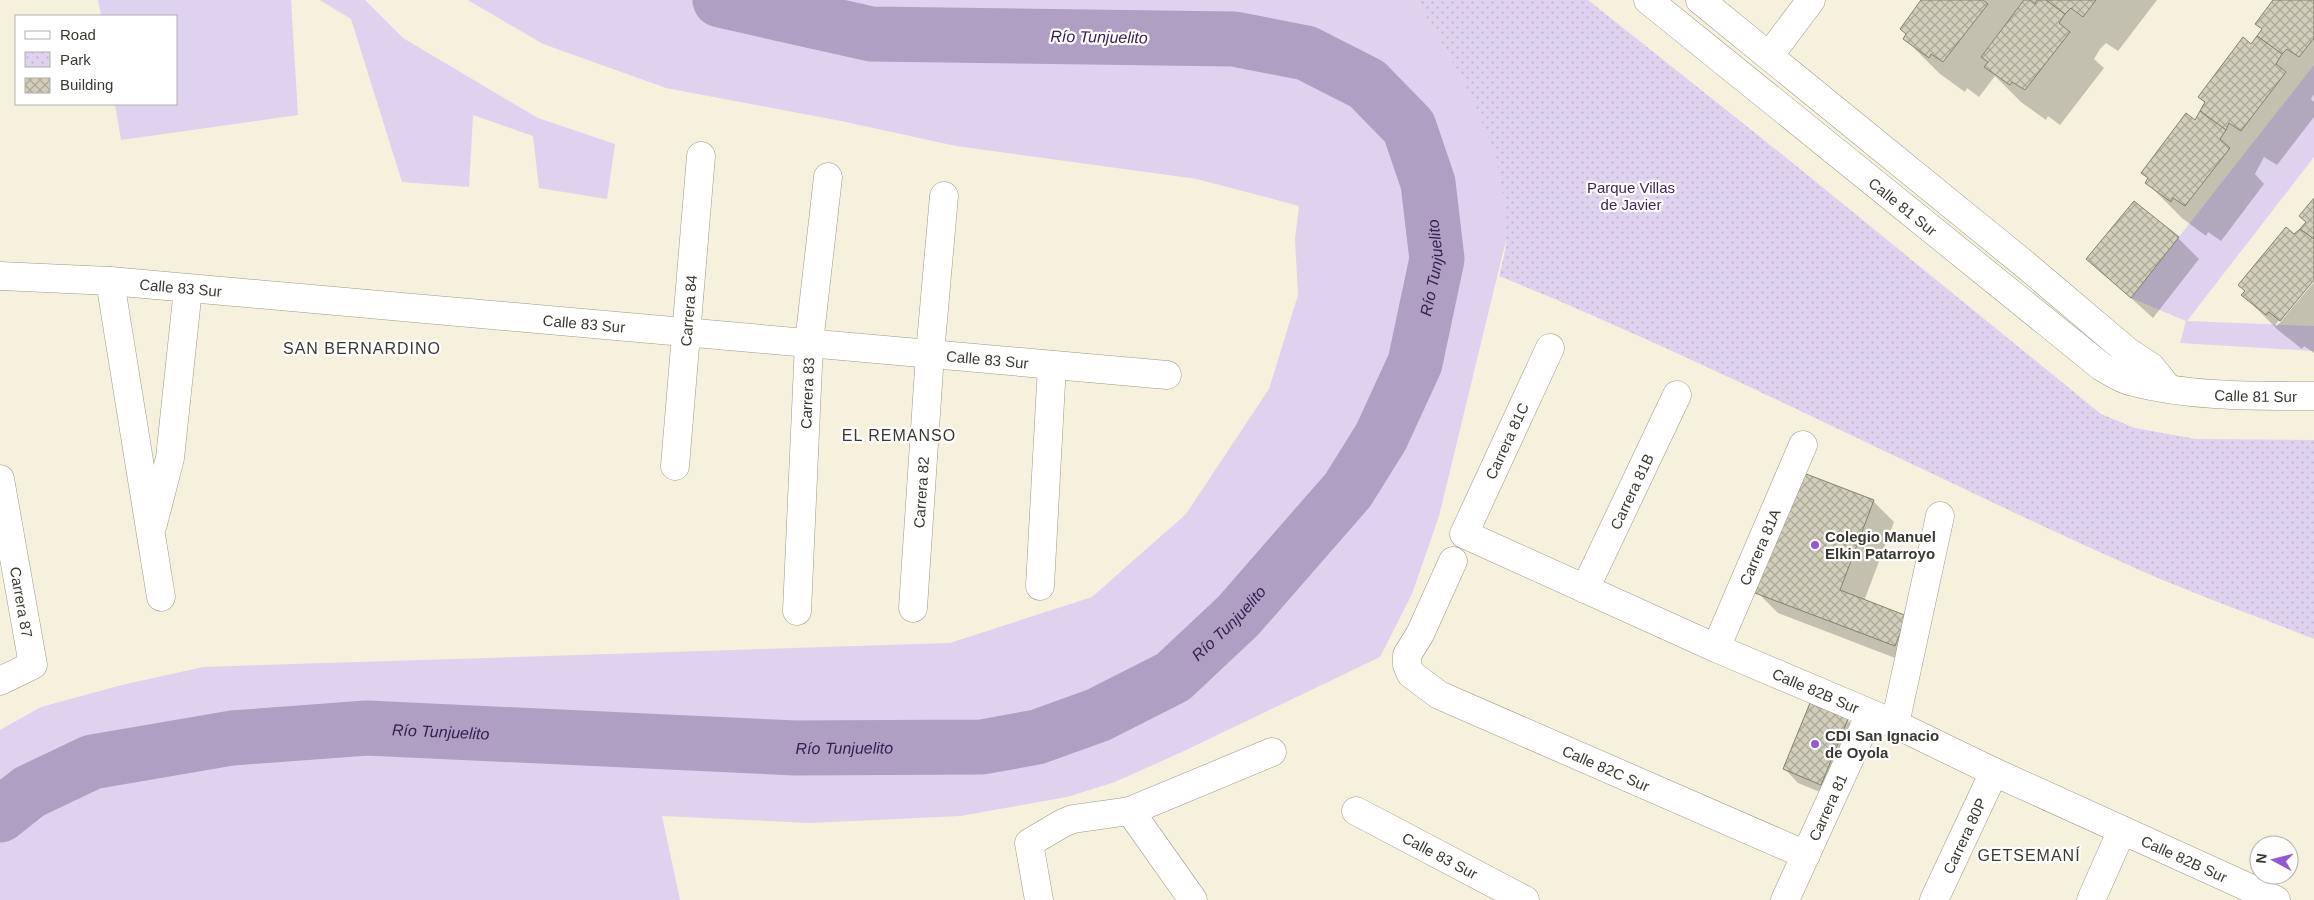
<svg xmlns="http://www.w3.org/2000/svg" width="2314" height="900" font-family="Arial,sans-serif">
  <defs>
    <pattern id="park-dots" width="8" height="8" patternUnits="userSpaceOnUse" patternTransform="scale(1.25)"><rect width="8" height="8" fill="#ded2ee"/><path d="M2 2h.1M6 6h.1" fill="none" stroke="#bfb5cd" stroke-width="1.8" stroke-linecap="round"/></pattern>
    <pattern id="building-cross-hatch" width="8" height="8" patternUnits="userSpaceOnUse" patternTransform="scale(1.25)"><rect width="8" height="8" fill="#d2cebb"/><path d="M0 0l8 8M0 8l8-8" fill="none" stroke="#aba899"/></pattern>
  </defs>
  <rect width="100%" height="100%" fill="#f5f1dd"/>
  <g fill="#ded2ee">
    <path d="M98,0H291L298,115L121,140L115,104H176V16H101Z"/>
    <path d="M320,0H365L403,38L538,118L615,144L607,199L539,188L533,136L473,115L469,187L402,182L351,19Z"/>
    <path d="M468,0H1416C1455,65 1490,119 1505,194C1508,209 1506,226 1506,240L1439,516L1412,594L1380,657L1184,751L1115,782L1067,797L960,816L811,823L662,816L680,900H0V730L41,707L122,685L203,667L950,643L1092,597L1186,514L1269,389L1298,295L1295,239L1299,206L1197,179L956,146L841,121L666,88L543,44Z"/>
    <path d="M2314,65V157L2187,321L2314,326V351L2180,343L2186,321L2131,298Z"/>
  </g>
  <path fill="url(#park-dots)" d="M1416,0H1588L1789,160L2101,414L2135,428L2196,439L2314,440V639C2254,615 2193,594 2135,568C1922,473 1715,364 1499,276C1502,264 1506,251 1506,238C1509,149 1460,74 1416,0Z"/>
  <g fill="#0003">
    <path d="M1923,0H2157L2118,51L2106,43L2100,49L2094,59L2104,68L2060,125L2048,116L2046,120L2021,102L1995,76L1979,97L1967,88L1965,92L1940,74L1905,39Z"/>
    <path d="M2272,0H2314V94L2311,99L2314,102V117L2277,165L2264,157L2255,174L2264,184L2221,241L2208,232L2206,236L2182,218L2147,183L2196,121L2205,103L2200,97L2252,46L2263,30L2257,24L2274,1Z"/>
    <path d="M2314,200V279L2275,325L2277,326L2314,282V353L2304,346L2302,349L2278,330L2243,295L2307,222Z"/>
    <path d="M2178,238L2199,259L2153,318L2088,259Z"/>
    <path d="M1873,501L1894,522L1864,601L1906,617L1916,666L1778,613L1757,592Z"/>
    <path d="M1847,720L1862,734L1835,798L1798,783L1784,768Z"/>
  </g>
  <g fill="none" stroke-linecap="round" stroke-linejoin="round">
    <path stroke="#ae9fc3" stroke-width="55" id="s1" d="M0,815L29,792L92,762L232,738L367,728L795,748L982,747L1037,737L1098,715L1173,677L1238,616L1348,490L1381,437L1415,363L1437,259L1428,183L1409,127L1367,84L1306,53L1234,39L871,34L720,0"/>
  </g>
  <g fill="url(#building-cross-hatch)" stroke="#84816f">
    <path d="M1921,0H1983L1988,4L1943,62L1931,54L1929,58L1903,39L1906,34L1900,29Z"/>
    <path d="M2024,0H2030L2035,4L2037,0H2046L2065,14L2059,23L2070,32L2025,90L2012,82L2010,85L1984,67L1988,62L1981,57Z"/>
    <path d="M2046,0H2096L2083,17L2071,8L2065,14Z"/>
    <path d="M2273,0H2314V38L2299,57L2287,49L2282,54L2257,36L2262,29L2255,24Z"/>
    <path d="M2257,36L2282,54L2276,64L2286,72L2241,131L2229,123L2226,130L2200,111L2205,102L2198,97L2243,37L2251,44Z"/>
    <path d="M2200,111L2226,130L2220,139L2230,148L2185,206L2173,198L2171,202L2145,183L2148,178L2141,173L2186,113L2195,120Z"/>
    <path d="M2314,198V239L2300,229L2306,222L2299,216Z"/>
    <path d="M2134,201L2179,237L2131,298L2086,259Z"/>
    <path d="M2286,227L2294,234L2300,229L2314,239V280L2280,321L2269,312L2266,315L2241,295L2245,291L2238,285Z"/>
    <path d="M1801,472L1874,500L1840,590L1907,616L1895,646L1755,593Z"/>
    <path d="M1810,703L1848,719L1821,785L1783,769Z"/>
  </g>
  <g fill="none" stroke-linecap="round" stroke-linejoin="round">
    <defs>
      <g id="minor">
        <path id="s2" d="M1648,0L2102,367C2111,372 2122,380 2133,382C2191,397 2254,396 2314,396"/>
        <path d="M1700,0L2028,267L2127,351L2151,367L2168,388"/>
        <path d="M1769,56L1811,0"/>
        <path id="s3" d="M0,276L110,281L1167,375"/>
        <path d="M110,281L161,597"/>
        <path id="s4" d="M1550,348L1464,534L1716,648L1895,724L1994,772L2276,900"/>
        <path id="s5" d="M675,466L701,156"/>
        <path id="s6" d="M0,479L33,665L0,681"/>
        <path d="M153,524L170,458L188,289"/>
        <path id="s7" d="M1453,561L1420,634L1407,655V665L1411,674L1439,695L1806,855"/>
        <path d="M1040,586L1052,365"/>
        <path id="s8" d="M1585,589L1677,395"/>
        <path id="s9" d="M913,608L930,354L944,196"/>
        <path id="s10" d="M797,611L809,343L828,177"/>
        <path id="s11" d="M1716,648L1803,445"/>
        <path d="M1895,724L1940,516"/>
        <path d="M1130,811L1193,900"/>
        <path id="s12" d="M1356,811L1525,900"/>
        <path d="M1039,900L1029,843L1063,823L1073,819L1130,811L1272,752"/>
        <path id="s13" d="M1785,900L1870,714"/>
        <path id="s14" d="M1934,900L1994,772"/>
        <path d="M2091,900L2122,830"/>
      </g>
    </defs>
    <use href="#minor" stroke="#9c9987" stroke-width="29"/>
    <use href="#minor" stroke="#fff" stroke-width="28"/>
  </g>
  <g fill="#9459d1" stroke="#fff" stroke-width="2">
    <circle cx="1815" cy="545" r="5"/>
    <circle cx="1815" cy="744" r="5"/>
  </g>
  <g text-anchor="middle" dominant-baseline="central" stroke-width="4.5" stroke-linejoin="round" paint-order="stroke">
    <g font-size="15" fill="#3e2757" stroke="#fff">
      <text x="1631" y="187">Parque Villas<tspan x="1631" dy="17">de Javier</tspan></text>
    </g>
    <g font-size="15" fill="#3a3931" stroke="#fff">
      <text stroke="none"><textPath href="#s2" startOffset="328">Calle 81 Sur</textPath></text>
      <text stroke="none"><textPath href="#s3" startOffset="181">Calle 83 Sur</textPath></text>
      <text stroke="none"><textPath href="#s5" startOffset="156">Carrera 84</textPath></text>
      <text stroke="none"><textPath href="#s3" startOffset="586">Calle 83 Sur</textPath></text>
      <text stroke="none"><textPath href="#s3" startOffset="991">Calle 83 Sur</textPath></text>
      <text stroke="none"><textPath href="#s10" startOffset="218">Carrera 83</textPath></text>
      <text stroke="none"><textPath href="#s2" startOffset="742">Calle 81 Sur</textPath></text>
      <text transform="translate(1507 441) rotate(-65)">Carrera 81C</text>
      <text stroke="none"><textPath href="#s9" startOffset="116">Carrera 82</textPath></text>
      <text stroke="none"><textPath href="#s8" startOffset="108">Carrera 81B</textPath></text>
      <text stroke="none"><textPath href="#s11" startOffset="110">Carrera 81A</textPath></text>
      <text stroke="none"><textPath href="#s6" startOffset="125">Carrera 87</textPath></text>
      <text stroke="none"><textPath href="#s4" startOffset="590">Calle 82B Sur</textPath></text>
      <text stroke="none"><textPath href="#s7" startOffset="342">Calle 82C Sur</textPath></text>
      <text stroke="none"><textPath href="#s13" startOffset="102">Carrera 81</textPath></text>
      <text stroke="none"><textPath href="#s14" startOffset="71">Carrera 80P</textPath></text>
      <text stroke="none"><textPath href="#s12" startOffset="95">Calle 83 Sur</textPath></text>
      <text stroke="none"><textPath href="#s4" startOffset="995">Calle 82B Sur</textPath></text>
    </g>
    <g font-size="15" font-weight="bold" fill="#3a3931" stroke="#fff" text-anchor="start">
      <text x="1825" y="536">Colegio Manuel<tspan x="1825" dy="17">Elkin Patarroyo</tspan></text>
      <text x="1825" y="735">CDI San Ignacio<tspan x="1825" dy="17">de Oyola</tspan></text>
    </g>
    <g font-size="16" font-style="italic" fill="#37204f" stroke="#fff">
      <text transform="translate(1099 37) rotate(1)">Río Tunjuelito</text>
      <text stroke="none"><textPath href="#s1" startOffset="1702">Río Tunjuelito</textPath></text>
      <text stroke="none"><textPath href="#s1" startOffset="1282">Río Tunjuelito</textPath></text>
      <text stroke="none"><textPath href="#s1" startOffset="458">Río Tunjuelito</textPath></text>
      <text stroke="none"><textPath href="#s1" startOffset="862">Río Tunjuelito</textPath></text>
    </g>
    <g font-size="16" letter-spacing="1" fill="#3a3931" stroke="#fff">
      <text x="362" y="348">SAN BERNARDINO</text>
      <text x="899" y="435">EL REMANSO</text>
      <text x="2029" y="855">GETSEMANÍ</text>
    </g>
  </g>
  <rect x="15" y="15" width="162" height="90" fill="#ffffff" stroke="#b0b0ad"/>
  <rect x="25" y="31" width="25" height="8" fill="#ffffff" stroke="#b0b0ad"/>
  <text x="60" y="40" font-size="15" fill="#3a3931">Road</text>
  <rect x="25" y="52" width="25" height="15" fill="url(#park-dots)" stroke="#b0b0ad"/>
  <text x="60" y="65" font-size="15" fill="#3a3931">Park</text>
  <rect x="25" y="78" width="25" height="15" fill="url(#building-cross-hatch)" stroke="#b0b0ad"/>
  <text x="60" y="90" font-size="15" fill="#3a3931">Building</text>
  <g transform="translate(2274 860) rotate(277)"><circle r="24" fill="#ffffff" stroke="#b0b0ad"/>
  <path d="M0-4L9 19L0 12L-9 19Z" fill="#9459d1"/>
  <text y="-8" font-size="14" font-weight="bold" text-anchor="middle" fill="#3a3931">N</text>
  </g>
</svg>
